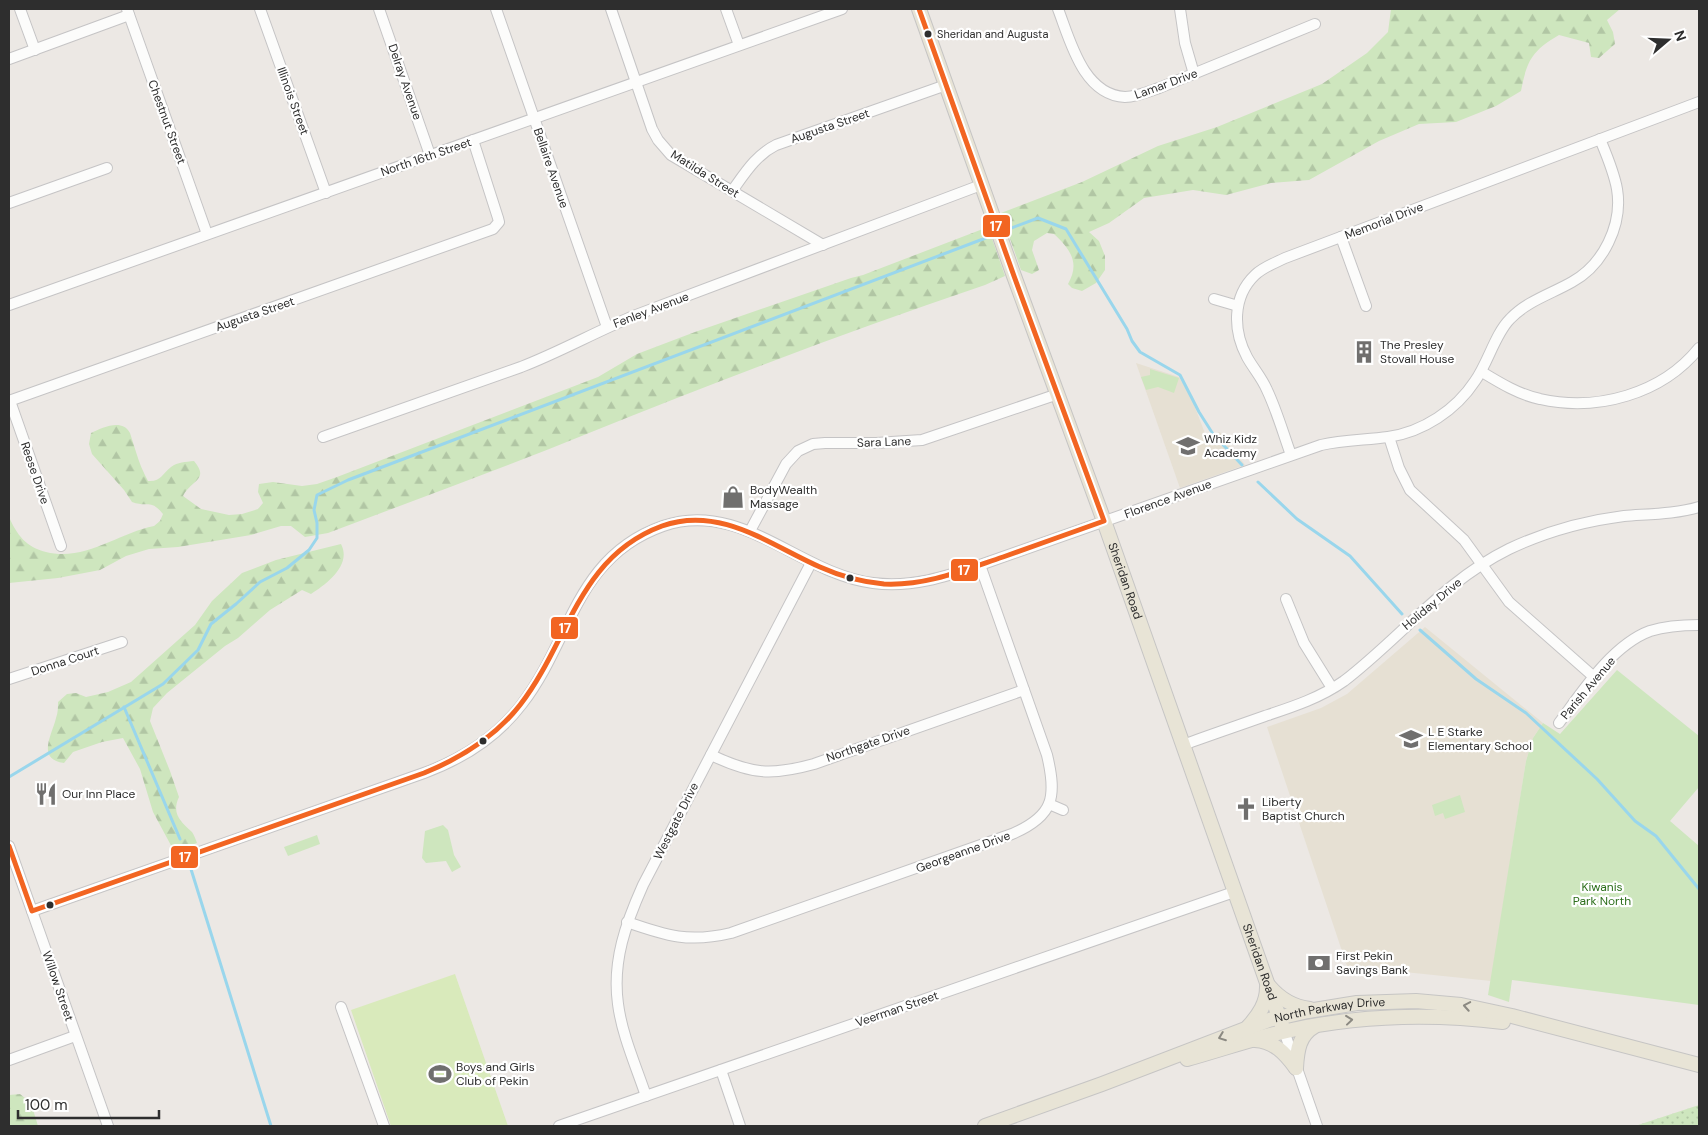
<svg xmlns="http://www.w3.org/2000/svg" width="1708" height="1135" font-family="'DM Sans',sans-serif">
  <defs>
    <pattern id="grass-dots" width="8" height="8" patternUnits="userSpaceOnUse" patternTransform="scale(1.25)"><rect width="8" height="8" fill="#cee6be"/><path d="M2 2h.1M6 6h.1" fill="none" stroke="#b1c6a4" stroke-width="1.8" stroke-linecap="round"/></pattern>
    <pattern id="forest-firs" width="22" height="20" patternUnits="userSpaceOnUse" patternTransform="scale(1.25)"><rect width="22" height="20" fill="#cee6be"/><path d="M5 1l3.5 6h-7zM16 11l3.5 6h-7z" fill="#b1c6a4"/></pattern>
  </defs>
  <rect width="100%" height="100%" fill="#ece8e4"/>
  <g fill="#e6e0d3">
    <path d="M1136,363L1179,377L1191,397L1206,436L1220,432L1245,465L1180,488Z"/>
    <path d="M1425,627L1543,723L1533,738L1526,761L1491,981L1347,966L1267,727L1321,708L1347,694Z"/>
  </g>
  <path fill="url(#grass-dots)" d="M1699,1105V1126H1635Z"/>
  <g fill="url(#forest-firs)">
    <path d="M1391,9H1620L1607,20L1613,32L1615,44L1599,58L1591,57L1589,43L1559,35C1532,51 1527,60 1521,91L1496,106L1456,122L1419,124L1379,141L1309,180L1271,183L1226,195L1193,190L1144,198L1109,223L1089,232L1099,241L1105,256V270L1096,283L1082,291L1072,288L1068,284C1080,263 1071,250 1054,234L1047,233L1034,241L1032,250L1039,270L1032,274L1021,270L1001,213L1082,182L1158,146L1217,127L1322,84L1367,53L1388,32Z"/>
    <path d="M988,227L1005,276L985,285C852,330 720,380 589,433C503,468 415,500 328,533L305,537L291,526H281L251,535L178,547L149,549L126,556L100,570L58,578L9,583V517C17,535 26,547 46,552C85,562 118,533 154,526L160,521L163,514C150,498 148,508 132,502L124,490L92,454L89,444L91,433C102,428 122,418 130,433C132,439 134,446 136,452C139,462 143,472 148,481C161,482 162,474 171,467C178,462 185,462 194,461C210,480 191,480 183,496L201,509L229,515L242,514L258,509L263,503L258,492L259,484L273,482L302,486L317,484L337,477L598,377L637,354L695,332L851,278L863,275Z"/>
    <path d="M341,544C352,565 327,584 311,594L302,590L270,610L238,638L225,646L167,693L153,708L150,721L170,771L179,797C171,814 181,822 192,832C194,835 196,840 197,843L174,851L153,812L140,769L123,738L102,742L73,752L64,763C36,759 52,735 56,718C58,713 58,707 58,702L67,694L76,693L86,697L108,692L131,682L195,625L212,601L242,573L276,560Z"/>
    <path d="M20,1094L31,1103L38,1126H9V1095Z"/>
  </g>
  <g fill="#cee6be">
    <path d="M1150,369L1179,378L1174,393L1158,387L1146,390L1141,377L1150,375Z"/>
    <path d="M1617,670L1699,736V787L1670,821L1699,846V1005L1512,980L1509,1002L1488,995L1526,761L1533,738L1543,723L1560,734Z"/>
    <path d="M1460,795L1465,812L1445,819L1443,813L1435,816L1432,805Z"/>
    <path d="M443,825L448,830L454,855L461,867L452,872L446,861L426,863L422,858L425,831Z"/>
    <path d="M317,835L320,844L288,856L284,847Z"/>
  </g>
  <path fill="#d9eabb" d="M455,974L508,1126H391L351,1010Z"/>
  <g fill="none" stroke-linecap="round" stroke-linejoin="round">
    <g stroke="#99d6ec" stroke-width="3">
      <path d="M1006,230L1038,218L1066,229L1127,329L1132,341L1140,352L1180,375L1199,412L1213,434L1242,465"/>
      <path d="M1258,482L1297,519L1350,556L1402,614"/>
      <path d="M1420,630L1476,679L1526,713L1597,779L1635,821L1656,836L1699,889"/>
      <path d="M124,707L180,839"/>
      <path d="M9,777L163,684L198,650L211,624L236,604L260,582L287,568L309,550L317,538V523L314,510L317,495L348,480L991,236"/>
      <path d="M190,866L271,1126"/>
    </g>
    <defs>
      <g id="minor">
        <path d="M20,9L35,50"/>
        <path d="M127,9L207,234"/>
        <path d="M260,9L326,193"/>
        <path d="M379,9L430,155"/>
        <path d="M496,9L607,327"/>
        <path d="M611,9L652,129L658,140L671,155L823,245"/>
        <path d="M726,9L739,45"/>
        <path d="M1058,9C1070,40 1083,95 1125,97C1136,97 1148,92 1159,88L1315,24"/>
        <path d="M1180,9L1185,43L1194,74"/>
        <path d="M9,59L129,15"/>
        <path d="M732,191C745,173 756,155 776,145L946,85"/>
        <path d="M9,203L107,168"/>
        <path d="M1341,237L1366,306"/>
        <path d="M1214,299L1238,306"/>
        <path d="M9,305L842,9"/>
        <path d="M1482,372C1500,383 1520,395 1540,399C1597,412 1662,394 1699,348"/>
        <path d="M9,401L493,229L499,222L498,218L473,140"/>
        <path d="M10,401L61,546"/>
        <path d="M323,437L521,367C560,352 597,331 636,315L981,185"/>
        <path d="M1389,437L1399,468L1410,490L1464,540L1509,602L1594,677"/>
        <path d="M1291,455C1283,433 1277,411 1267,390C1262,378 1253,368 1247,357C1233,331 1232,297 1255,275C1263,267 1275,263 1285,258L1699,102"/>
        <path d="M750,531L786,464L798,451L813,444L825,443H876L922,440L1058,394"/>
        <path d="M1286,599L1304,643L1332,688"/>
        <path d="M9,679L122,642"/>
        <path d="M1559,723C1582,692 1612,645 1650,631C1666,626 1682,625 1699,625"/>
        <path d="M1183,745C1210,735 1237,726 1265,716C1292,707 1320,698 1344,681C1400,638 1444,581 1509,549C1545,532 1584,521 1624,516C1649,514 1676,514 1699,507"/>
        <path d="M711,755C751,774 771,776 814,764L1024,690"/>
        <path d="M1049,804L1063,810"/>
        <path d="M9,846L108,1126"/>
        <path d="M32,911L424,773C462,759 497,737 522,704C572,639 575,557 663,526C741,499 800,574 873,583C911,588 945,577 980,565L1321,445C1343,440 1366,440 1388,437C1423,432 1456,410 1475,381C1488,363 1495,334 1510,319C1527,301 1551,294 1572,282C1603,265 1623,225 1617,189C1614,172 1607,156 1600,139"/>
        <path d="M627,922C667,936 689,943 731,933L1012,834C1054,816 1057,797 1047,755L980,565"/>
        <path d="M341,1007L384,1126"/>
        <path d="M1284,1031L1317,1126"/>
        <path d="M9,1060L75,1036"/>
        <path d="M721,1070L740,1126"/>
        <path d="M646,1096C636,1066 622,1035 618,1004C612,961 626,923 643,885L811,563"/>
        <path d="M559,1126L1234,892"/>
      </g>
      <g id="major">
        <path id="s1" d="M919,9L1014,276L1104,521L1284,1031"/>
        <path d="M1269,986C1279,998 1294,1007 1310,1009"/>
        <path d="M1248,1027C1259,1015 1267,1003 1267,987"/>
        <path d="M1255,1040C1274,1041 1285,1053 1296,1068"/>
        <path d="M1187,1059C1220,1050 1253,1038 1287,1031C1359,1015 1429,1013 1503,1022"/>
        <path d="M1296,1068C1297,1050 1299,1035 1315,1026"/>
        <path id="s2" d="M985,1126L1102,1084L1269,1020L1308,1011L1357,1003L1416,1001L1461,1005L1512,1016L1699,1065"/>
      </g>
    </defs>
    <use href="#minor" stroke="#c5c4c5" stroke-width="12"/>
    <use href="#major" stroke="#c6c5c4" stroke-width="16"/>
    <use href="#minor" stroke="#fcfcfb" stroke-width="10"/>
    <use href="#major" stroke="#e8e4d6" stroke-width="14"/>
    <defs>
      <path id="bus-1" d="M9,846L32,911L424,773C461,758 495,737 520,705C569,642 578,557 662,526C720,505 770,545 820,567C840,576 862,582 884,584C926,586 964,570 1003,557C1037,545 1070,533 1104,521L1014,276L919,9"/>
    </defs>
    <use href="#bus-1" stroke="#fff" stroke-width="9"/>
    <use href="#bus-1" stroke="#f26522" stroke-width="5"/>
  </g>
  <defs><path id="oneway-chevron" d="M-2-3.5L2.5 0L-2 3.5" fill="none" stroke-width="1.6" stroke-linecap="round" stroke-linejoin="round" transform="scale(1.25)"/></defs>
  <g stroke="#8b8982">
    <use href="#oneway-chevron" transform="translate(1467 1006) rotate(-170)"/>
    <use href="#oneway-chevron" transform="translate(1349 1020) rotate(-6)"/>
    <use href="#oneway-chevron" transform="translate(1222 1037) rotate(159)"/>
  </g>
  <defs>
    <symbol id="building-bare" viewBox="-9 -9 18 18"><path d="M-4-6H4V6H1V3H-1V6H-4ZM-2.5-4.3h1.7v1.8h-1.7ZM.8-4.3h1.7v1.8H.8ZM-2.5-1h1.7V.8h-1.7ZM.8-1h1.7V.8H.8Z" fill="#706f6e" stroke="#fff" stroke-width="2.5" paint-order="stroke"/></symbol>
    <symbol id="school-bare" viewBox="-9 -9 18 18"><path d="M0-5L7-2L0 1L-7-2ZM-4 1L0 2.5L4 1V4Q0 6-4 4Z" fill="#706f6e" stroke="#fff" stroke-width="2.5" paint-order="stroke"/></symbol>
    <symbol id="shop-bare" viewBox="-9 -9 18 18"><path d="M-5-2.5h2.3a2.7 3.5 0 0 1 5.4 0H5L5.5 6h-11ZM-1.5-2.5h3a1.5 2.3 0 0 0-3 0Z" fill="#706f6e" stroke="#fff" stroke-width="2.5" paint-order="stroke"/></symbol>
    <symbol id="restaurant-bare" viewBox="-9 -9 18 18"><path d="M-5-6h1v4h1v-4h1v4h1v-4h1v5L-1.5 .5V6h-2V.5L-5-1ZM5-6V6H3V1.5H1.5Q1.5-4 5-6Z" fill="#706f6e" stroke="#fff" stroke-width="2.5" paint-order="stroke"/></symbol>
    <symbol id="church-bare" viewBox="-9 -9 18 18"><path d="M-1.2-6h2.4v3.5h3.3v2.4h-3.3V6h-2.4V-.1h-3.3v-2.4h3.3Z" fill="#706f6e" stroke="#fff" stroke-width="2.5" paint-order="stroke"/></symbol>
    <symbol id="bank-bare" viewBox="-9 -9 18 18"><path d="M-6-4H6V4H-6ZM0-2.3a2.3 2.3 0 1 0 0 4.6a2.3 2.3 0 1 0 0-4.6Z" fill="#706f6e" stroke="#fff" stroke-width="2.5" paint-order="stroke"/></symbol>
    <symbol id="stadium-bare" viewBox="-9 -9 18 18"><path d="M0-5a6.5 5 0 1 0 0 10a6.5 5 0 1 0 0-10ZM-3.5-1.8h7v3.6h-7Z" fill="#706f6e" stroke="#fff" stroke-width="2.5" paint-order="stroke"/></symbol>
  </defs>
  <g fill-rule="evenodd">
    <use href="#building-bare" x="1348" y="336" width="32" height="32"/>
    <use href="#school-bare" x="1172" y="430" width="32" height="32"/>
    <use href="#shop-bare" x="717" y="481" width="32" height="32"/>
    <use href="#school-bare" x="1395" y="723" width="32" height="32"/>
    <use href="#restaurant-bare" x="30" y="778" width="32" height="32"/>
    <use href="#church-bare" x="1230" y="793" width="32" height="32"/>
    <use href="#bank-bare" x="1303" y="947" width="32" height="32"/>
    <use href="#stadium-bare" x="424" y="1058" width="32" height="32"/>
  </g>
  <g fill="#2e2e2e" stroke="#fff" stroke-width="2">
    <circle cx="928" cy="34" r="4.5"/>
    <circle cx="850" cy="578" r="4.5"/>
    <circle cx="483" cy="741" r="4.5"/>
    <circle cx="50" cy="905" r="4.5"/>
  </g>
  <g text-anchor="middle" dominant-baseline="central" stroke-width="4.5" stroke-linejoin="round" paint-order="stroke">
    <g font-size="11" fill="#2e2e2e" stroke="#fff" text-anchor="start">
      <text x="937" y="34">Sheridan and Augusta</text>
    </g>
    <g font-size="12" fill="#2e2e2e" stroke="#fff">
      <text transform="translate(405 82) rotate(71)">Delray Avenue</text>
      <text transform="translate(1166 84) rotate(-20)">Lamar Drive</text>
      <text transform="translate(293 101) rotate(70)">Illinois Street</text>
      <text transform="translate(167 122) rotate(70)">Chestnut Street</text>
      <text transform="translate(830 126) rotate(-19)">Augusta Street</text>
      <text transform="translate(426 157) rotate(-19)">North 16th Street</text>
      <text transform="translate(551 168) rotate(71)">Bellaire Avenue</text>
      <text transform="translate(705 174) rotate(32)">Matilda Street</text>
      <text transform="translate(1384 221) rotate(-21)">Memorial Drive</text>
      <text transform="translate(651 310) rotate(-21)">Fenley Avenue</text>
      <text transform="translate(255 314) rotate(-19)">Augusta Street</text>
      <text transform="translate(884 442) rotate(-2)">Sara Lane</text>
      <text transform="translate(35 473) rotate(71)">Reese Drive</text>
      <text transform="translate(1168 499) rotate(-20)">Florence Avenue</text>
      <text stroke="none"><textPath href="#s1" startOffset="608">Sheridan Road</textPath></text>
      <text transform="translate(1432 604) rotate(-40)">Holiday Drive</text>
      <text transform="translate(65 661) rotate(-18)">Donna Court</text>
      <text transform="translate(1588 688) rotate(-50)">Parish Avenue</text>
      <text transform="translate(868 744) rotate(-19)">Northgate Drive</text>
      <text transform="translate(676 821) rotate(-63)">Westgate Drive</text>
      <text transform="translate(963 852) rotate(-20)">Georgeanne Drive</text>
      <text stroke="none"><textPath href="#s1" startOffset="1012">Sheridan Road</textPath></text>
      <text transform="translate(58 986) rotate(71)">Willow Street</text>
      <text transform="translate(897 1009) rotate(-19)">Veerman Street</text>
      <text stroke="none"><textPath href="#s2" startOffset="365">North Parkway Drive</textPath></text>
    </g>
    <g font-size="12" fill="#2e2e2e" stroke="#fff" text-anchor="start">
      <text x="1380" y="345">The Presley<tspan x="1380" dy="14">Stovall House</tspan></text>
      <text x="1204" y="439">Whiz Kidz<tspan x="1204" dy="14">Academy</tspan></text>
      <text x="750" y="490">BodyWealth<tspan x="750" dy="14">Massage</tspan></text>
      <text x="1428" y="732">L E Starke<tspan x="1428" dy="14">Elementary School</tspan></text>
      <text x="62" y="794">Our Inn Place</text>
      <text x="1262" y="802">Liberty<tspan x="1262" dy="14">Baptist Church</tspan></text>
      <text x="1336" y="956">First Pekin<tspan x="1336" dy="14">Savings Bank</tspan></text>
      <text x="456" y="1067">Boys and Girls<tspan x="456" dy="14">Club of Pekin</tspan></text>
    </g>
    <g font-size="12" fill="#2c6e1b" stroke="#fff">
      <text x="1602" y="887">Kiwanis<tspan x="1602" dy="14">Park North</tspan></text>
    </g>
  </g>
  <g stroke="#fff" stroke-width="2">
    <rect x="982" y="214" width="29" height="24" rx="5" fill="#f26522"/>
    <rect x="950" y="558" width="29" height="24" rx="5" fill="#f26522"/>
    <rect x="550" y="616" width="29" height="24" rx="5" fill="#f26522"/>
    <rect x="170" y="845" width="29" height="24" rx="5" fill="#f26522"/>
  </g>
  <g font-size="14" text-anchor="middle" font-weight="bold" fill="#fff">
    <text x="996" y="231">17</text>
    <text x="964" y="575">17</text>
    <text x="565" y="633">17</text>
    <text x="185" y="862">17</text>
  </g>
  <rect width="1708" height="1135" fill="none" stroke="#2e2e2e" stroke-width="20"/>
  <g transform="translate(1668 40) rotate(71)" stroke="#ffffff" stroke-width="4" paint-order="stroke">
  <path d="M0-4L9 19L0 12L-9 19Z" fill="#2e2e2e"/>
  <text y="-8" font-size="14" font-weight="bold" text-anchor="middle" fill="#2e2e2e">N</text>
  </g>
  <path d="M18 1110v8h141v-8" fill="none" stroke="#2e2e2e" stroke-width="2.5"/>
  <text x="25" y="1110" font-size="15" fill="#2e2e2e" stroke="#ffffff" stroke-width="4" paint-order="stroke">100 m</text>
</svg>
